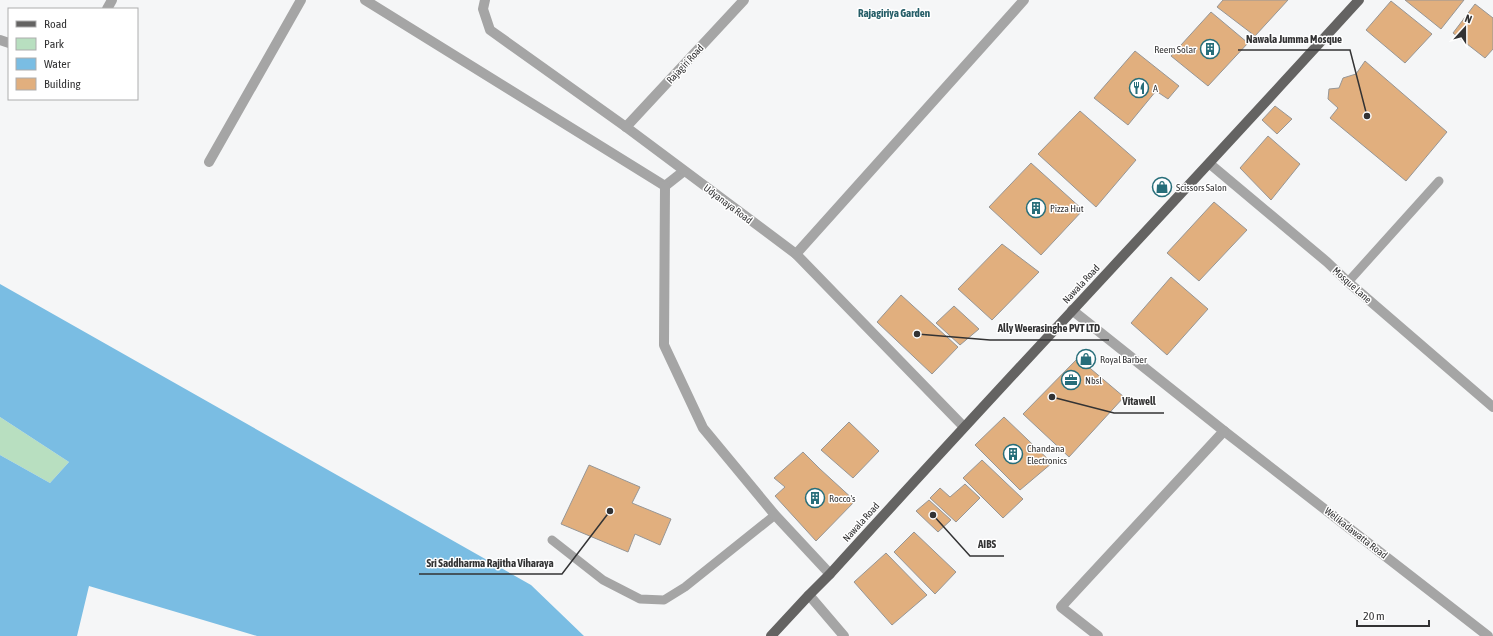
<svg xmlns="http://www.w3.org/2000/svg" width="1493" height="636" font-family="'Asap Condensed',sans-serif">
  <rect width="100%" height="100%" fill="#f5f6f7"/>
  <path fill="#b8dfc0" d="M0,417L69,462L50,483L0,455Z"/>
  <path fill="#7abde3" d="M0,284L531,585L584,636H257L89,586L77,636H0V455L50,483L69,462L0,417Z"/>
  <g fill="#e1af7e" stroke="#979695">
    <path d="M1223,0H1288L1255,36L1217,7Z"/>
    <path d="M1405,0H1464L1441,29Z"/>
    <path d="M1391,1L1432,34L1405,63L1366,30Z"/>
    <path d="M1475,4L1493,18V49L1485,58L1453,33Z"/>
    <path d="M1211,12L1248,43L1208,86L1171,56Z"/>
    <path d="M1135,51L1179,86L1168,99L1156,91L1128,125L1094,98Z"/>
    <path d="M1365,61L1447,132L1406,181L1330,118L1338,108L1328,99L1329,89L1339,88L1343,78L1356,74Z"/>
    <path d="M1275,106L1292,119L1277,134L1262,120Z"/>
    <path d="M1080,111L1136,160L1096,207L1038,154Z"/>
    <path d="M1268,136L1300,164L1271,200L1240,168Z"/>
    <path d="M1031,163L1083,210L1041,255L989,207Z"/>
    <path d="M1214,202L1247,230L1199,281L1167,253Z"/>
    <path d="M1002,244L1039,272L992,320L958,289Z"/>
    <path d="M1171,277L1208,309L1167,355L1131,323Z"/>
    <path d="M901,295L958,347L932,374L877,322Z"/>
    <path d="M954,306L979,329L960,345L936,323Z"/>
    <path d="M1078,358L1124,397L1069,457L1023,414Z"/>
    <path d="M1004,417L1052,463L1020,490L975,445Z"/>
    <path d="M849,422L879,451L853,478L821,450Z"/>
    <path d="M803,452L820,469L855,501L816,541L775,496L785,487L774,478Z"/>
    <path d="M982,460L1023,499L1003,518L963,478Z"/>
    <path d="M589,465L640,487L632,503L671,519L660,545L635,534L628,552L561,524Z"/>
    <path d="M965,484L980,498L956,522L930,498L940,488L950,497Z"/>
    <path d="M929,500L951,520L938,532L916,511Z"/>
    <path d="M914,532L956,572L935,594L894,552Z"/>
    <path d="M886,553L927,595L892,625L854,582Z"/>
  </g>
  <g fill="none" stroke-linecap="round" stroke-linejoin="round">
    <g stroke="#a5a5a5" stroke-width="9">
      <path d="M1348,282L1439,181"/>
      <path d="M552,540L603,580L640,599L664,600L685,587L775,515"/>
    </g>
    <g stroke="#a5a5a5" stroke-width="10">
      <path d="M365,0L665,186L684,171"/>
      <path d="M485,0L483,9L490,30L626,127L796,254L964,427"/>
      <path d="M107,9L112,0"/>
      <path d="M0,40L9,43"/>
      <path d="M626,127L744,0"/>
      <path d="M209,162L301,0"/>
      <path d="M1210,164L1327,262L1348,282L1493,407"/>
      <path d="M665,186L664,345L703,428L775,515L830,574"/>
      <path d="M796,254L1024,0"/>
      <path d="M1072,310L1224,431L1488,636"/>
      <path d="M809,595L844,636"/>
      <path d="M1098,636L1061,607L1224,431"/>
    </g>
    <path stroke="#646362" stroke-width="10" d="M771,636L809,595L830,574C1005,381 1184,192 1359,0"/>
  </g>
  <defs>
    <symbol id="building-ring" viewBox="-11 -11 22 22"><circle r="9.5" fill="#fff" stroke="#276e7a" stroke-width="1.5"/><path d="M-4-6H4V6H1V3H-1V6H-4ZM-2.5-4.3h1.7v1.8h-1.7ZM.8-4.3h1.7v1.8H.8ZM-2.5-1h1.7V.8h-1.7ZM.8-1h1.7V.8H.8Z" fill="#276e7a"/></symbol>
    <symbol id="restaurant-ring" viewBox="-11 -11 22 22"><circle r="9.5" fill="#fff" stroke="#276e7a" stroke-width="1.5"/><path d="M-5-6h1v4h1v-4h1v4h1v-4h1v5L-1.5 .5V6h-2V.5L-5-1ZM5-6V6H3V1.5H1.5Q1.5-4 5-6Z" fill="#276e7a"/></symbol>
    <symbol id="shop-ring" viewBox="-11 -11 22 22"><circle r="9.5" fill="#fff" stroke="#276e7a" stroke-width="1.5"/><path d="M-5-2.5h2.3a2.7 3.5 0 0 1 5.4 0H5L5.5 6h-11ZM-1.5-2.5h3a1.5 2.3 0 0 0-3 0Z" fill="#276e7a"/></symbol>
    <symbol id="office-ring" viewBox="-11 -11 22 22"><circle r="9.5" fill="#fff" stroke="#276e7a" stroke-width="1.5"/><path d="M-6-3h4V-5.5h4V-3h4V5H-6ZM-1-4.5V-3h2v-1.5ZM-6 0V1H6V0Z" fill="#276e7a"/></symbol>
  </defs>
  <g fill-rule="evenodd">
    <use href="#building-ring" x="1199" y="38" width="22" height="22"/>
    <use href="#restaurant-ring" x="1128" y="77" width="22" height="22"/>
    <use href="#shop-ring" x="1151" y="176" width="22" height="22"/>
    <use href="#building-ring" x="1025" y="197" width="22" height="22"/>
    <use href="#shop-ring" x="1075" y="348" width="22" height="22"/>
    <use href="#office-ring" x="1060" y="369" width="22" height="22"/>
    <use href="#building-ring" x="1002" y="443" width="22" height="22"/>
    <use href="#building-ring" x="804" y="487" width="22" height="22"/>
  </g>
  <g text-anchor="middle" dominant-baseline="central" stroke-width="3" stroke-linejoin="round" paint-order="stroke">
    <g font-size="10" fill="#333334" stroke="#fff" text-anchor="start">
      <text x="1196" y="49" text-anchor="end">Reem Solar</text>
      <text x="1153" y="88">A</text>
      <text x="1176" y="187">Scissors Salon</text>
      <text x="1050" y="208">Pizza Hut</text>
      <text x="1100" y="359">Royal Barber</text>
      <text x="1085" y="380">Nbsl</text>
      <text x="1027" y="448">Chandana<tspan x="1027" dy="12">Electronics</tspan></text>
      <text x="829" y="498">Rocco's</text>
    </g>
    <g font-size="10" fill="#333334" stroke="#fff">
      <text transform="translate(685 64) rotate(-47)">Rajagiri Road</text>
      <text transform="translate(728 204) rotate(37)">Udyanaya Road</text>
      <text transform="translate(1081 284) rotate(-47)">Nawala Road</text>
      <text transform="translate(1352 285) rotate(42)">Mosque Lane</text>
      <text transform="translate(861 522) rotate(-48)">Nawala Road</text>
      <text transform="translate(1356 533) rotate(38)">Welikadawatta Road</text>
    </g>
    <g font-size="11" font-weight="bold" fill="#265e68" stroke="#fff">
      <text x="894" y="13">Rajagiriya Garden</text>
    </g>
  </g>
  <path fill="none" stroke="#333334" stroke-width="1.5" d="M1367 116L1350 50H1238M917 334L990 340H1109M1052 397L1114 413H1164M933 515L970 556H1004M610 511L562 574H419"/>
  <g fill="#333334" stroke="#fff" stroke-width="1.5">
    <circle cx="1367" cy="116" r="4"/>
    <circle cx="917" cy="334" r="4"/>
    <circle cx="1052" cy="397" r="4"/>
    <circle cx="933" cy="515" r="4"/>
    <circle cx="610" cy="511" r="4"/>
  </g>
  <g font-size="11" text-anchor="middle" font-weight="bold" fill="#333334" stroke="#fff" stroke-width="3" stroke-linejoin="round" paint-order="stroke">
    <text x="1294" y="43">Nawala Jumma Mosque</text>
    <text x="1049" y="332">Ally Weerasinghe PVT LTD</text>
    <text x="1139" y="405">Vitawell</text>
    <text x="987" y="548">AIBS</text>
    <text x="490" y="567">Sri Saddharma Rajitha Viharaya</text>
  </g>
  <rect x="8" y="8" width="130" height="92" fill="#ffffff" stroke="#adadae"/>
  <rect x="16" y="21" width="20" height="6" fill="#646362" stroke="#adadae"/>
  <text x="44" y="28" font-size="12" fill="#333334">Road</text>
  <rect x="16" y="38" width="20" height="12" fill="#b8dfc0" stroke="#adadae"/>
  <text x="44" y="48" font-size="12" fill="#333334">Park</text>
  <rect x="16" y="58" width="20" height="12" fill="#7abde3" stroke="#adadae"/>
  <text x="44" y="68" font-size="12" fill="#333334">Water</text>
  <rect x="16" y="78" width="20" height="12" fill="#e1af7e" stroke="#adadae"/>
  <text x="44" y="88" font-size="12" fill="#333334">Building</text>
  <g transform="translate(1465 28) rotate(21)" stroke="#ffffff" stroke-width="3" paint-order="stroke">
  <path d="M0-3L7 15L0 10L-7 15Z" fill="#333334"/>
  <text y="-6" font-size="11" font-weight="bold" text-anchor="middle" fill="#333334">N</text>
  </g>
  <path d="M1357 620v6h72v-6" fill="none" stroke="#333334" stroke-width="2"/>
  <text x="1363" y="620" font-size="12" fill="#333334" stroke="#ffffff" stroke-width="3" paint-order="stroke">20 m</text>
</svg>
